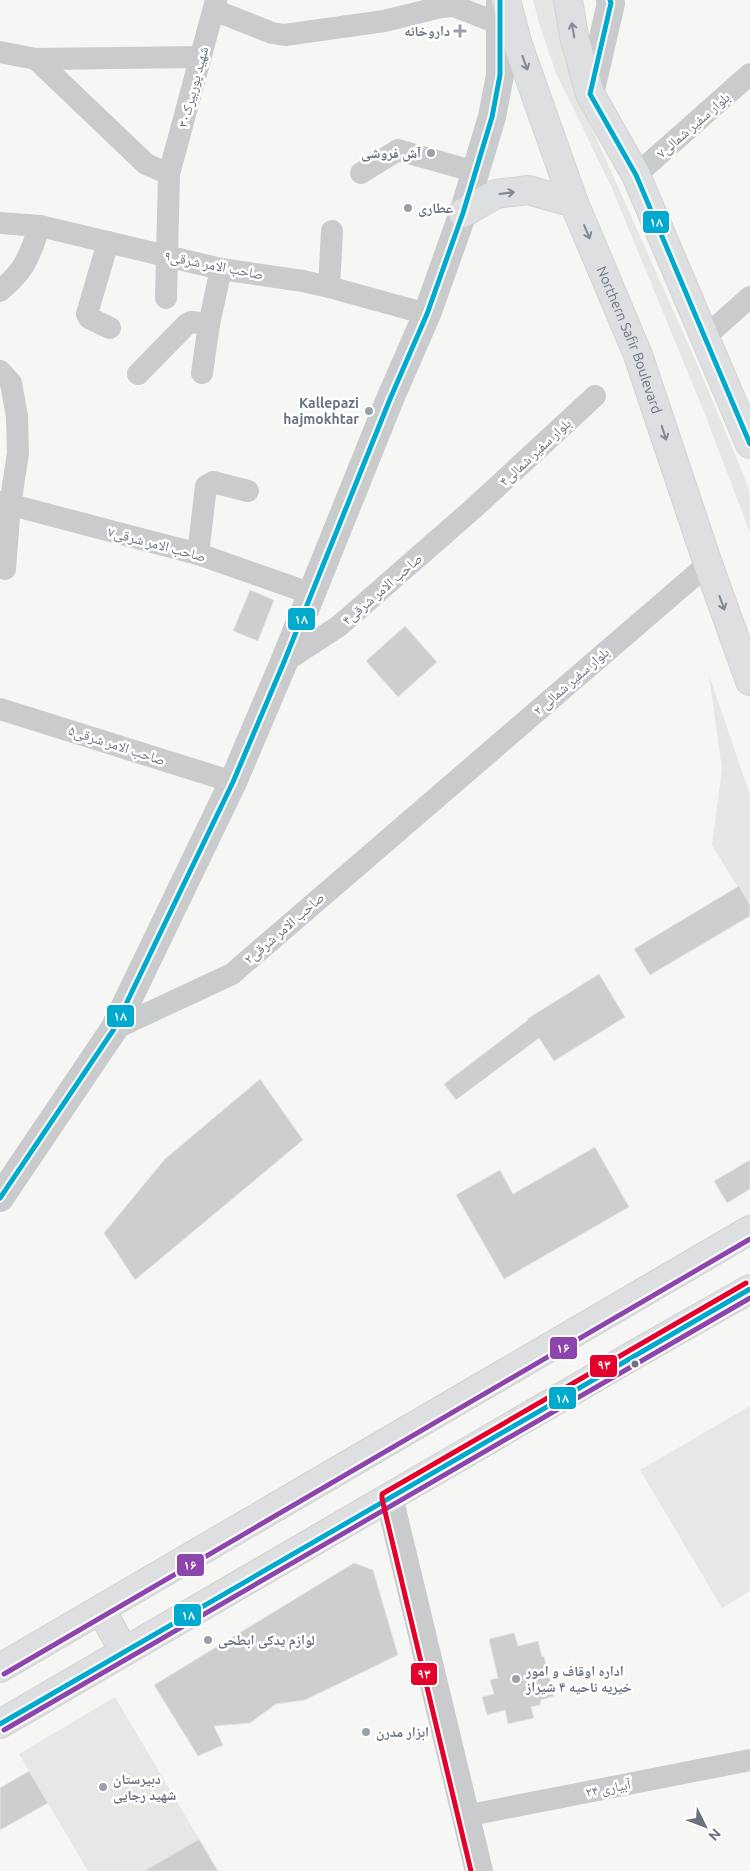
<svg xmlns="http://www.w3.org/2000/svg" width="750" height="1871" font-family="Ubuntu,'Noto Naskh Arabic',sans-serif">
  <rect width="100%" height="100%" fill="#f6f6f5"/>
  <g fill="#e6e7e7">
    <path d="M750,1406V1591L722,1608L640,1470Z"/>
    <path d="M115,1697L218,1871H88L19,1754Z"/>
  </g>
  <g fill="#e4e7e3">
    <path d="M533,0H556L573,86L697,364L744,476L750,493V533L705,414L611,186L556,73L539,23Z"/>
    <path d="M709,675L750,795V907L712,845L722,769Z"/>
  </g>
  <g fill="#cdcece" stroke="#e5e5e4">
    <path d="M250,590L274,600L258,641L233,631Z"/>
    <path d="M405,626L437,662L398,697L366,661Z"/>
    <path d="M739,886L750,905V916L650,975L634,949Z"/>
    <path d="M599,974L625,1017L554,1061L539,1038L456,1100L444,1084L528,1020L527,1019Z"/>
    <path d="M260,1079L303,1140L135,1280L104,1233L165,1159Z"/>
    <path d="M595,1147L629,1207L504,1279L456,1195L500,1170L513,1194Z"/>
    <path d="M750,1160V1189L727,1203L714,1181Z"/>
    <path d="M354,1563L373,1570L398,1655L305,1700L276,1704L250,1723L214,1726L223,1745L198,1756L154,1685Z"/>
    <path d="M514,1633L518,1646L538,1641L542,1657L544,1656L554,1696L541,1700L540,1705L531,1707L534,1718L508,1724L505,1710L487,1715L482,1697L494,1694L490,1680L498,1678L489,1639Z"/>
    <path d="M29,1771L48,1803L0,1830V1788Z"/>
    <path d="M199,1839L218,1871H144Z"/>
  </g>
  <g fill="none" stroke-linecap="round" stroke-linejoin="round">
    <defs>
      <g id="secondary">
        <path id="s1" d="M506,0L518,45L574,203L638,355L708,564L750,681"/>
        <path d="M568,0L574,36L590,94L636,175L750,444"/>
        <path d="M463,213L496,194L528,190L574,203"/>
      </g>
      <g id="primary">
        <path d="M101,1610L124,1651"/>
        <path d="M0,1668L750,1230"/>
        <path d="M0,1724L632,1356L750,1289"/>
      </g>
    </defs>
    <use href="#secondary" stroke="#d3d3d3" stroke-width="30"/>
    <use href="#primary" stroke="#d2d2d3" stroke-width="30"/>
    <g stroke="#cacbcc" stroke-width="22">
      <path d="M214,10L272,33L285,35L384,21L441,7L454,6L500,24"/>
      <path d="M0,52L36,59L200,57"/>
      <path d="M36,59L146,164L169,174"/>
      <path d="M361,173L398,150L476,172"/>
      <path d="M636,175L750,74"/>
      <path d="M0,223L40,226L221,269L303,281L329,287L427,314"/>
      <path d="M108,242L87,314L89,318L110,328"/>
      <path d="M329,287L332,231"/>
      <path d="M0,291C27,268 28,258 40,226"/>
      <path d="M166,298L169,174L216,0"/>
      <path d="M705,337L750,297"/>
      <path d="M0,371L11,383L17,417L18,453L10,505L5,569"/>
      <path d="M202,373L209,324L221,269"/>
      <path d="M138,374L187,324L191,322L209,324"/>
      <path d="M0,502L198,554L312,594"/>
      <path d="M198,554L206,486L213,482L248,491"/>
      <path d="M284,662L339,626L474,508L595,396"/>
      <path d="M0,709L233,782"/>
      <path d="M114,1029L232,974L708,564"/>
      <path d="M465,1816L750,1760"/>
    </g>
    <g stroke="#cacbcc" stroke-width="28">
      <path d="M590,94L611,3L610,0"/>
      <path d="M0,1198L114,1029L233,782L284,662L390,399L427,314L463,213L492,117L500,75V0"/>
      <path d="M389,1497L479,1871"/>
    </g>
    <use href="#secondary" stroke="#dedfe0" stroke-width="28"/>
    <use href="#primary" stroke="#dedfe0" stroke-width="28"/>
    <defs>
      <g id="bus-1">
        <path d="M610,0L611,3L590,94L636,175L750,444"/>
        <path d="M0,1198L114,1029L233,782L284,662L390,399L427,314L463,213L492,117L500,75V0"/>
        <path d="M0,1724L750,1289"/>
      </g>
      <g id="bus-2">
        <path d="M4,1674L750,1239"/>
        <path d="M4,1730L750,1298"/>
      </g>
      <path id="bus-3" d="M471,1871L382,1499V1494L746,1283"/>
    </defs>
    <use href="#bus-1" stroke="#fff" stroke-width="9"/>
    <use href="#bus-2" stroke="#fff" stroke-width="9"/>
    <use href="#bus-3" stroke="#fff" stroke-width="9"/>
    <use href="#bus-1" stroke="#00a9ce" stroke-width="5"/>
    <use href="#bus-2" stroke="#8e44ad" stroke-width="5"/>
    <use href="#bus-3" stroke="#e4002b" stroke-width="5"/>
  </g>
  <defs><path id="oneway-shaft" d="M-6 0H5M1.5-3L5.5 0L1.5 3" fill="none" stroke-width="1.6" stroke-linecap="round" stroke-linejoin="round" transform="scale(1.25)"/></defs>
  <g stroke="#808995">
    <use href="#oneway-shaft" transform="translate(573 30) rotate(-100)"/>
    <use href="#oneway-shaft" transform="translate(525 63) rotate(70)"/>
    <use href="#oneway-shaft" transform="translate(507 193) rotate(-7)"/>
    <use href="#oneway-shaft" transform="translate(587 232) rotate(67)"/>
    <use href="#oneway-shaft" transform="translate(664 433) rotate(72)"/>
    <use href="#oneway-shaft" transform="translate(722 603) rotate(70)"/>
  </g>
  <g fill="#9aa1aa" stroke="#fff" stroke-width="2">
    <path d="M457.5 23.5h5v5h5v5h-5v5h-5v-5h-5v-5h5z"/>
    <circle cx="431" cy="153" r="5"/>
    <circle cx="408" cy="208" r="5"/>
    <circle cx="369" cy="411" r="5"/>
    <circle cx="208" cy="1640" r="5"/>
    <circle cx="516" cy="1679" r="5"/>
    <circle cx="366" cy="1732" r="5"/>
    <circle cx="103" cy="1787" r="5"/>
  </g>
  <circle fill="#697382" stroke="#fff" stroke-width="2" cx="635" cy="1364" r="4.5"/>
  <g text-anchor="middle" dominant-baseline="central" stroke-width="5" stroke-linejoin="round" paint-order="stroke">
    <g font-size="14" font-weight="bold" fill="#697382" stroke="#fff" text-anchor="start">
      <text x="450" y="31" text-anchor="end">داروخانه</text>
      <text x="421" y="153" text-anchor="end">آش فروشی</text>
      <text x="418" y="208">عطاری</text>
      <text x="359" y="403" text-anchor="end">Kallepazi<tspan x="359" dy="16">hajmokhtar</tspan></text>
      <text x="218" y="1640">لوازم یدکی ابطحی</text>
      <text x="526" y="1671">اداره اوقاف و امور<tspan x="526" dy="16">خیریه ناحیه ۴ شیراز</tspan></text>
      <text x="376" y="1732">ابزار مدرن</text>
      <text x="113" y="1779">دبیرستان<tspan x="113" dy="16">شهید رجایی</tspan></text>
    </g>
    <g font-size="14" fill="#697382" stroke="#fff">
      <text transform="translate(193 87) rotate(-75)">شهید پوربیرک۳۰</text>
      <text transform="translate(693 125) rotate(-41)">بلوار سفیر شمالی۷</text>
      <text transform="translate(214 265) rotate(11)">صاحب الامر شرقی۹</text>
      <text stroke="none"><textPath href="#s1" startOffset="362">Northern Safir Boulevard</textPath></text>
      <text transform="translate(535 452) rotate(-43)">بلوار سفیر شمالی۴</text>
      <text transform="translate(157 544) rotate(15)">صاحب الامر شرقی۷</text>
      <text transform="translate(382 589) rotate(-41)">صاحب الامر شرقی۴</text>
      <text transform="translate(571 681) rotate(-41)">بلوار سفیر شمالی ۲</text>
      <text transform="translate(117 745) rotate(18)">صاحب الامر شرقی۵</text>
      <text transform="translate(284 928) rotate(-41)">۲صاحب الامر شرقی</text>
      <text transform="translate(608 1788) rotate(-11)">آبیاری ۲۴</text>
    </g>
  </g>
  <g stroke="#fff" stroke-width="2">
    <rect x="642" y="210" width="28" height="24" rx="5" fill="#00a9ce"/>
    <rect x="287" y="607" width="29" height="24" rx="5" fill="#00a9ce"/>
    <rect x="106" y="1004" width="29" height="24" rx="5" fill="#00a9ce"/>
    <rect x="549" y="1336" width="29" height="24" rx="5" fill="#8e44ad"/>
    <rect x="589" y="1354" width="29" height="24" rx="5" fill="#e4002b"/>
    <rect x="548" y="1386" width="29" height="24" rx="5" fill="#00a9ce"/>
    <rect x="176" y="1553" width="29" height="24" rx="5" fill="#8e44ad"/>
    <rect x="173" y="1603" width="29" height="24" rx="5" fill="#00a9ce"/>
    <rect x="410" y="1662" width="28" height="24" rx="5" fill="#e4002b"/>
  </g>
  <g font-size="14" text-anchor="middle" font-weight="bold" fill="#fff">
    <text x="656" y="227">۱۸</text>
    <text x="301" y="624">۱۸</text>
    <text x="120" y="1021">۱۸</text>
    <text x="563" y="1353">۱۶</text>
    <text x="604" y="1370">۹۳</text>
    <text x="562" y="1403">۱۸</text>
    <text x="190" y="1570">۱۶</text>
    <text x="188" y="1620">۱۸</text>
    <text x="424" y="1679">۹۳</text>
  </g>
  <g transform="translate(705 1826) rotate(132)" stroke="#ffffff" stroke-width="4" paint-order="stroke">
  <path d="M0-4L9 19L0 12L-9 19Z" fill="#697382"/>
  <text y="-8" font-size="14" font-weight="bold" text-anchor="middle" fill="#697382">N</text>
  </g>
</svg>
